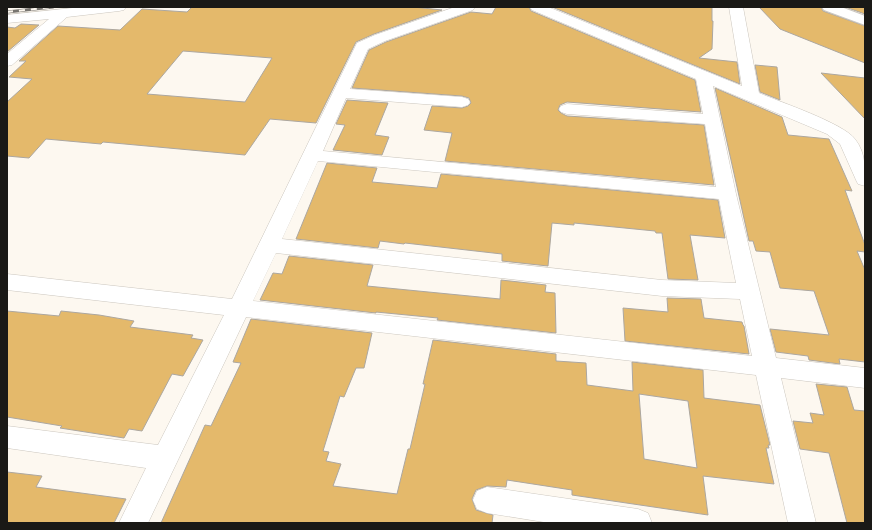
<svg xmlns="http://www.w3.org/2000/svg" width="872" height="530" font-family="Commissioner,sans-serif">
  <rect width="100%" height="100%" fill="#fdf8f0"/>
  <g fill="#e4b96b" stroke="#aca7a0" fill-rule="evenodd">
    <path d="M192,7H413L442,10L374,34L356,42L316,123L270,119L245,155L103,142L101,144L46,139L29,158L7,156V102L32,79L9,77L26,61H19L58,26L120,30L142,9L187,12ZM183,51L272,58L245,102L147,94Z"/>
    <path d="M496,7H529L531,11L695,80L701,112L567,102L560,105L558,110L561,113L567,116L704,125L714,185L445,161L452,133L424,130L432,106L462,108L468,106L471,103L469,98L462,96L352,88L369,50L386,42L471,12L492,14Z"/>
    <path d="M552,7H712V21H713L712,49L699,58L737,62L740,84Z"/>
    <path d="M759,7H821L823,11L865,26V63L780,29Z"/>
    <path d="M845,7H865V14Z"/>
    <path d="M21,24L39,25L7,52V27L15,28Z"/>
    <path d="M755,65L777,67L780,100L760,92Z"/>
    <path d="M821,73L865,78V119Z"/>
    <path d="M715,88L782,117L788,135L829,139L852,191L845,190L865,245V252L857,251L865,270V362L839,359L840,364L809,360L808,356L776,352L770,329L829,335L814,291L780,288L770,252L756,251L753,241H749Z"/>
    <path d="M347,100L388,103L375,135L389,137L382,155L333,150L345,125L336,124Z"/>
    <path d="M327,163L377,168L372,182L437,188L441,174L718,200L725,238L690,235L698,280L668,279L662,233H656L655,231L574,223V225L552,223L548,266L502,261V254L405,243L404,244L380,241L378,248L296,239Z"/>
    <path d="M289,256L373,265L367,286L500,299L501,280L546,285L545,292L555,293L556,333L437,320L438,318L376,312V313L260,300L273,273L282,274Z"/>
    <path d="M667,298L701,299L704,318L742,322L743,325L744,326L749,354L625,341L623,308L668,312Z"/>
    <path d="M7,311L59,316L61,311L99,315L134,321L130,327L193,335L191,338L203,340L183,376L172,374L142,431L129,429L124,438L60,428L62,426L7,417Z"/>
    <path d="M251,319L372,333L364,368H356L344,397L340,396L323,451L329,452L326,461L341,464L333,486L397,494L408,449H410L425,384H423L433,340L556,354V361L586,363L587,385L633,391L632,362L703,370L704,398L760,405L770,445H768L769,448H766L774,484L703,476L708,515L572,495V490L507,480L506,487L487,486L476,490L472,499L476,510L493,515L492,523H161L205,425L211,426L241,363L233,362ZM639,394L688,401L697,468L644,459Z"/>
    <path d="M816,384L847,387L854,410L865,411V523H847L829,453L800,449L793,421L813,423L810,413L824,415Z"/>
    <path d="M7,472L42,476L36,487L126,499L114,523H7Z"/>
  </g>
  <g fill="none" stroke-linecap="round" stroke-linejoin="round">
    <defs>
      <g id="street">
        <path d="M82,7H126L124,10L119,11L67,17L12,65L7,66V54L49,19L7,23V15Z"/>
        <path d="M455,7H475L473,10L385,41L368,49L350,89L462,97L468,99L470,102L468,105L462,107L346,98L323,151L716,187L705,124L567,114L561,112L559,109L561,106L567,104L703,114L696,79L532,10L530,7H548L742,86L729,7H743L759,93C780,102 843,123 855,139C866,153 865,169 865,186L858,184L856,180L840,144L827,134L713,86L736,194L776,358L865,368V388L781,378L816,523H788L756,375L246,317L148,523H119L146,468L7,448V426L158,445L224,315L7,290V274L232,299L357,43L375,35ZM318,161L719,199L736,283L662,280L282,239ZM276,253L662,296L740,299L752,356L253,301Z"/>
        <path d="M487,487L638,509L648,513L652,523H550L487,513L477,509L473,500L477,491Z"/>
      </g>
      <path id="highway" d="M822,7H841L865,16V25L824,10Z"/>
    </defs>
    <use href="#street" stroke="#ccc7bf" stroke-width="1"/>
    <use href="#highway" stroke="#ccc7bf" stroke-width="2"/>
    <use href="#street" fill="#fff" fill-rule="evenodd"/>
    <use href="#highway" fill="#fff" fill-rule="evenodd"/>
    <defs>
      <path id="rail" d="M7,12L53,7"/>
    </defs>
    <use href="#rail" stroke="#787570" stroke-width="3"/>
    <use href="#rail" stroke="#fdf8f0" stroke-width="2" stroke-dasharray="6" stroke-linecap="butt"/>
  </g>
  <rect width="872" height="530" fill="none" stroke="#1a1916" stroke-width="16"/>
</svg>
